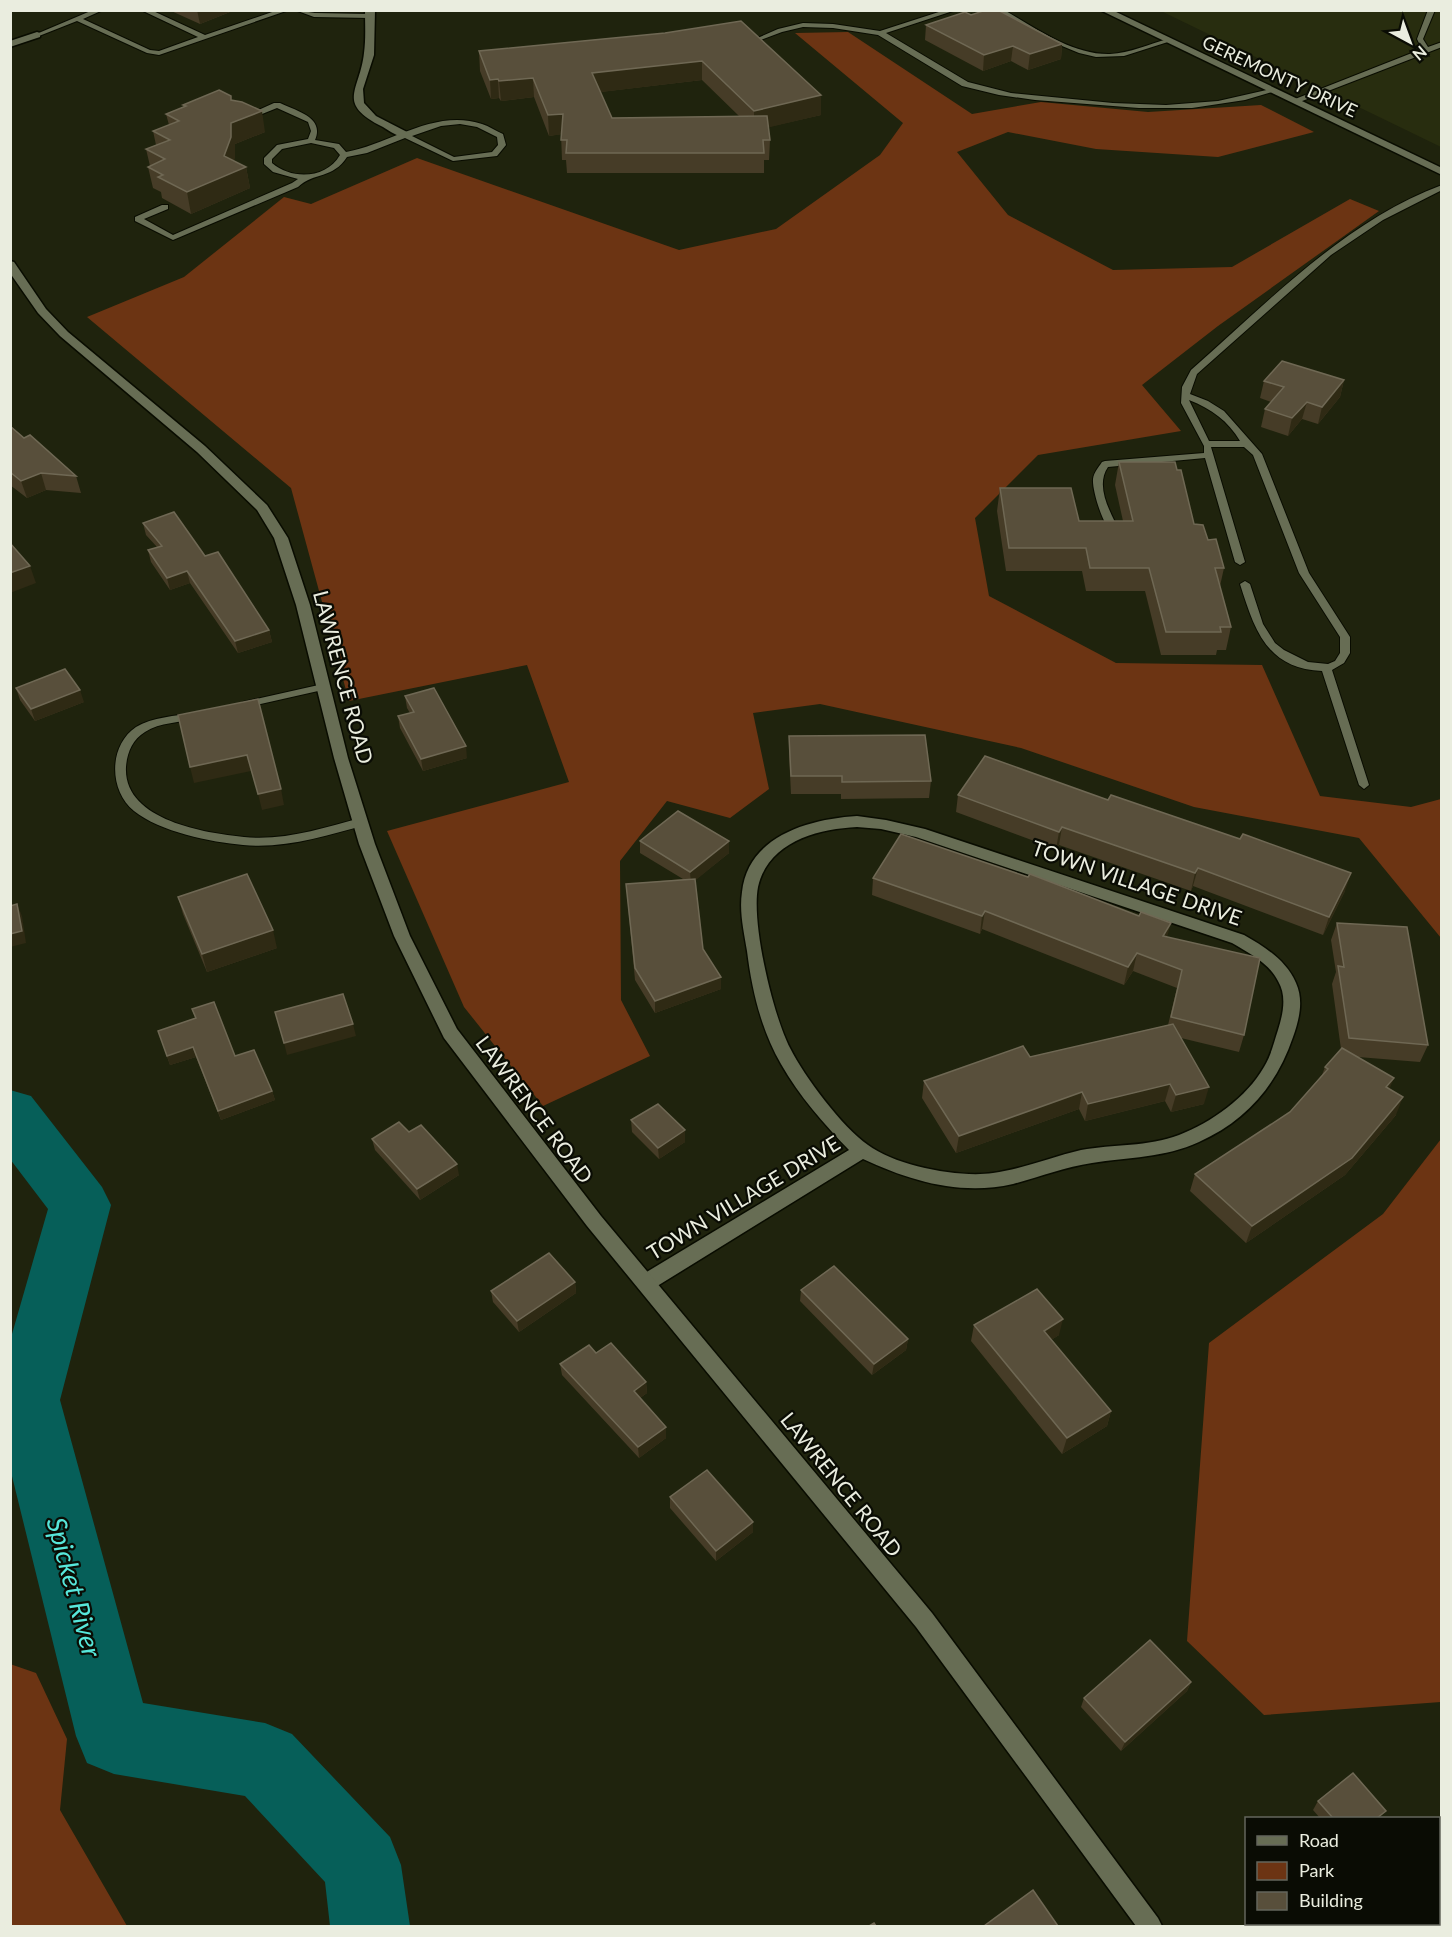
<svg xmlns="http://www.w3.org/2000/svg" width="1452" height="1937" font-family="Lato,sans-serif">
  <rect width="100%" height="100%" fill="#1f230d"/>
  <path fill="#282d0f" d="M1161,11H1441V147Z"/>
  <g fill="#6c3413">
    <path d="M848,32L972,114L1041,102L1148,112L1261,105L1314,132L1218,157L1096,149L1008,132L957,152L1008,215L1113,270L1232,267L1350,199L1379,211L1218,326L1142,385L1181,431L1038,455L975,518L989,596L1116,663L1262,665L1320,796L1411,807L1441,799V938L1359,838L1194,807L1021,748L820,704L753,713L769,789L730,818L667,801L620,861L621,1000L650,1056L543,1106L464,1007L387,831L569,782L527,665L349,701L291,488L87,317L184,277L284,197L311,204L417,158L679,250L776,229L880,155L903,123L795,33Z"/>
    <path d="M1441,1139V1702L1264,1715L1187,1641L1209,1343L1383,1214Z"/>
    <path d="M10,1664L36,1673L67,1739L60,1810L127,1926H11Z"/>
  </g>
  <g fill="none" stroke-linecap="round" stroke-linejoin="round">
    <path fill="#065f59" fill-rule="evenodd" d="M10,1090L31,1096L102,1187L111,1205L60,1400L143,1703L265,1723L292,1734L390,1837L401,1865L410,1926H330L325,1882L245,1796L114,1774L87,1763L76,1736L10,1468V1341L48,1209L10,1159Z"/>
    <defs>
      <g id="service">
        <path d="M93,10H103L83,19L150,50L159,51L198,37L141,10H151L205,35L278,10H289L159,55L147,53L77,21L39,36L34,35Z"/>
        <path d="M295,10L315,13L369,14L372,16L369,18L314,17Z"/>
        <path d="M945,10H956L886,33L968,82L1011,93L1113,103L1166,105L1218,101L1271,89L1275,91L1245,100L1192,108H1139L1035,100L999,95L962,86L878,35L833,28L803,27L782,32L758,41L753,40L778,29L803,23L833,24L880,31Z"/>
        <path d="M995,10H1004C1036,28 1072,55 1110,54C1130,53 1149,44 1168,39L1171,41L1124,56L1096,57L1079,53L1050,41Z"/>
        <path d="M1428,10H1435L1423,39L1428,47L1442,42V47L1297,103L1290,101L1422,49L1417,39Z"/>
        <path d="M274,103H280C296,111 325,117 315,140L339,144L346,152C390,144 435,108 482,124C489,126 496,131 503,134L506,145L497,156L453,161L405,138L367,153L347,157C333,179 314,172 298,187L173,240L135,221V217L162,205H168V209L144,219L173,235L292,183L298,179L273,172L264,164V158L277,145L308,139L311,131L308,122L277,108L250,119L243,117ZM460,124L477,127L497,137L498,145L492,152L454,157L412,136L441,126ZM311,143L334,148L340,155C326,179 292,180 272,163V159L282,149Z"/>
        <path d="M1442,185V190L1383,220L1331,255L1197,374L1190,394L1208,401L1224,411L1262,454L1309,573L1350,637V653L1344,663L1332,670L1369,785L1364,789L1359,785L1322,671C1266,669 1254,628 1240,584L1245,581L1250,584L1263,624L1275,643L1284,650L1308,662L1328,664L1335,661L1340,653V637L1299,573L1253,455L1244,447H1211L1245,562L1240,565L1235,562L1205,458L1108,467C1094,487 1112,515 1121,534L1116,537C1105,532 1092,492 1093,479C1094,472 1098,468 1102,462L1105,461L1204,453V446L1181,403L1182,387L1191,370C1267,303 1345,221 1442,185ZM1189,400C1212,409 1228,421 1240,441H1209Z"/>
        <path d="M323,684L327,685L328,687L327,689L243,708L238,705L243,702Z"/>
        <path d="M194,713L199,716L198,718C180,723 160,722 145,732C132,740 127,753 126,767C123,820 204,833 244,837C284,841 323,828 361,818L365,819L367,822L365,825C326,836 284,849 243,845C211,842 160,832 134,811C109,791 108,746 136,727C152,717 176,716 194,713Z"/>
      </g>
      <g id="minor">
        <path d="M365,10H375L374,55L363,89L364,103L376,116L409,133V137C399,138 391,132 383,127C335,103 360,91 364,53C366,39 365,25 365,10Z"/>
        <path d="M37,32L40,33V37L10,47V41Z"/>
        <path d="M857,816L886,820L925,829L1244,935C1265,947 1286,960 1296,983C1304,1001 1299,1020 1293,1037C1277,1085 1246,1121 1199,1142C1165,1158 1128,1157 1092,1163C1065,1167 1039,1177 1013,1184C961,1196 910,1181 863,1159L654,1288L647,1290L640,1288L638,1282L640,1276L849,1150C824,1124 799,1096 781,1064C761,1029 752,991 747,951C744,932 739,912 742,892C748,836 809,819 857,816ZM857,827L881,829L916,837L1232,943C1249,953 1269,963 1278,981C1287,996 1283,1014 1278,1030C1274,1042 1271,1056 1264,1067C1247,1097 1211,1123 1179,1135C1148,1147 1113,1144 1081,1150C1051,1157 1023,1169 993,1173C959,1178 896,1166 868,1145C842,1127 804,1076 790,1048C773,1015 751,923 758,887C768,842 817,829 857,827Z"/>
      </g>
      <g id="tertiary">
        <path d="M1100,10H1112L1442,168V175Z"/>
        <path d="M10,261L14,262L46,309L68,332L205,446L267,505L288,538L310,605L348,758L375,844L410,936L457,1029L601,1216L932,1613L1158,1918L1162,1926H1136L916,1627L587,1226L444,1038L394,936L359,844L334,758L296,605L274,538L257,510L197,452L60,336L38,313L10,273Z"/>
      </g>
    </defs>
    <use href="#service" stroke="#090c00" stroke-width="2"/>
    <use href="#minor" stroke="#090c00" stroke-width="3"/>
    <use href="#tertiary" stroke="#090c00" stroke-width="3"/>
    <use href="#service" fill="#676d54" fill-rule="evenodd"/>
    <use href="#minor" fill="#676d54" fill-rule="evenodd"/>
    <use href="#tertiary" fill="#676d54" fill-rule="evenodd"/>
  </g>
  <g fill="#463c27" fill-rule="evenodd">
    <path d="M169,10H235L200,24Z"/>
    <path d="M971,15L1062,44L1061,59L1028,70L1011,61L983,71L925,40L926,25Z"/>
    <path d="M665,33L821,115L768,127L770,140L769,160H764V173H567L566,160H562L561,134L549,136L534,97L501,101L499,98L491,99L480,71L479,51ZM702,80L739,116L612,118L600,92Z"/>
    <path d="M232,101L265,132L235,144L234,161L246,167L250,188L191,214L162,198L161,192L153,188L148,167L150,166L146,149L156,145L153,131L169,125L166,114L183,107V105Z"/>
    <path d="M1344,380L1340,397L1318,424L1302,419L1288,436L1261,427L1265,409L1271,402L1260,398L1264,381Z"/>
    <path d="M11,426L24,438L76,476L81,493L46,490L27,498L10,485Z"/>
    <path d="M1119,462L1194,524L1208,540L1224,568L1220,586L1231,627L1226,650H1217L1216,655H1161L1145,591H1086L1082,571H1006L997,511L1000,488L1079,521H1123L1115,485Z"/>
    <path d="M143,523L205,556L269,630L272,642L238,653L190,583L170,590L151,562L148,550L157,547L146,535Z"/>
    <path d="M16,688L84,702L35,721L20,700Z"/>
    <path d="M405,696L467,758L423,771L400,728L398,716L410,713L407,708Z"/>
    <path d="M789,736L931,781L929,798L841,799V794H791L789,754Z"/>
    <path d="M958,795L1345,891L1323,935L1193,886L1191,891L1059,845L1056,849L956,812Z"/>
    <path d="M640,841H729V853L695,880L703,949L721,989L655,1013L635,980L626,884L683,879L640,853Z"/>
    <path d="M873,878L1167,937L1244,1035L1239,1052L1181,1038L1204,1104L1171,1112L1165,1101L1085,1121L1079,1109L956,1153L922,1098L924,1081L1168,1025L1177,988L1133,971L1124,985L982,929L980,934L872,895Z"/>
    <path d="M178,897L277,948L207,972L183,914Z"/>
    <path d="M1337,923L1428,1045L1420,1062L1358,1057L1389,1089L1396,1115L1345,1175L1246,1243L1190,1191L1195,1174L1290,1112L1322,1075L1325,1067L1341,1049L1332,984L1336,972L1331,940Z"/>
    <path d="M192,1009L235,1056L272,1091L275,1100L221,1120L196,1057L170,1065L158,1031L195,1018Z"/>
    <path d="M631,1120L685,1142L659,1159L632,1132Z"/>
    <path d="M409,1132L459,1175L420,1200L375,1150L372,1139Z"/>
    <path d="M575,1282L576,1293L519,1332L493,1302L491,1291Z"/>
    <path d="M801,1290L908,1339L906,1350L872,1375L800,1301Z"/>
    <path d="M974,1325L1059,1335L1051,1340L1111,1411L1107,1426L1062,1454L971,1341Z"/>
    <path d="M596,1353L646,1382L647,1393L640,1398L666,1438L639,1458L562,1375L560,1364Z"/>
    <path d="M670,1497L753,1522V1532L716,1561L670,1508Z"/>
    <path d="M1191,1682L1187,1691L1121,1751L1081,1707L1084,1698Z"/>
    <path d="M1318,1801L1380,1818H1320L1313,1810Z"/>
  </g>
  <g fill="#2f2a14">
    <path d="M197,10H235L200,24Z"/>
    <path d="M1062,44L1061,59L1028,70L1030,54Z"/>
    <path d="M1013,46L1011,61L983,71L984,55Z"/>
    <path d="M702,61V80L593,93L592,73Z"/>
    <path d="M533,78L534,97L501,101L499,81Z"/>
    <path d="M498,79L499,98L491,99L490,80Z"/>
    <path d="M821,95V115L754,131V111Z"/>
    <path d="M262,111L265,132L235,144V158L229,174L246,167L250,188L191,214L187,192L231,123Z"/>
    <path d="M563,114L564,134L549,136L548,115Z"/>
    <path d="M1344,380L1340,397L1318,424L1322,407Z"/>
    <path d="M1307,402L1302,419L1288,436L1292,418Z"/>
    <path d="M41,473L46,490L27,498L21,481Z"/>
    <path d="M30,566L36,583L10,593V573Z"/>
    <path d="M187,571L190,583L170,590L167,578Z"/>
    <path d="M269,630L272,642L238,653L235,641Z"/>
    <path d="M80,690L84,702L35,721L31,709Z"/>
    <path d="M466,746L467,758L423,771L421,759Z"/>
    <path d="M247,755L251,771L194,783L190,767Z"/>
    <path d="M281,789L284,805L262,810L258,794Z"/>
    <path d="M1062,827L1059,845L1056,849L1059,832Z"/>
    <path d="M729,841V853L691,884L690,872Z"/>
    <path d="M1198,868L1193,886L1191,891L1195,873Z"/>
    <path d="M1351,873L1345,891L1323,935L1329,917Z"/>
    <path d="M17,904L22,916L26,943L10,947V934Z"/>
    <path d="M985,911L982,929L980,934L982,916Z"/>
    <path d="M1171,923L1166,941L1163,936Z"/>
    <path d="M273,930L277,948L207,972L202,954Z"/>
    <path d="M1137,953L1133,971L1124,985L1128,967Z"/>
    <path d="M721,977V989L655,1013V1001Z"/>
    <path d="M353,1024L356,1036L287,1055L284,1043Z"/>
    <path d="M193,1047L196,1057L170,1065L167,1056Z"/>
    <path d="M1394,1078L1387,1095L1386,1087Z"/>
    <path d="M1170,1084L1165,1101L1085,1121L1088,1104Z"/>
    <path d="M1209,1087L1204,1104L1171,1112L1176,1095Z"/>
    <path d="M272,1091L275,1100L221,1120L218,1111Z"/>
    <path d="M1082,1092L1079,1109L956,1153L959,1136Z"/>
    <path d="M1403,1097L1396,1115L1345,1175L1246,1243L1252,1226Z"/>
    <path d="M685,1130V1142L659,1159L658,1148Z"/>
    <path d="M457,1164L459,1175L420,1200L417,1189Z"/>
    <path d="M575,1282L576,1293L519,1332L517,1321Z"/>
    <path d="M1063,1319L1059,1335L1040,1347L1044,1331Z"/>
    <path d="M908,1339L906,1350L872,1375L874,1364Z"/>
    <path d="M646,1382L647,1393L634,1402V1391Z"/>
    <path d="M1111,1411L1107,1426L1062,1454L1067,1438Z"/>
    <path d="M666,1427V1438L639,1458L638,1447Z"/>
    <path d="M753,1522V1532L716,1561V1551Z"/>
    <path d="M1191,1682L1187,1691L1121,1751L1125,1742Z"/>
  </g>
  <g fill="#584f3b" stroke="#6f6854" stroke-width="1.5">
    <path d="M986,10H998L1062,44L1030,54L1013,46L984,55L926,25L965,12L971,15Z"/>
    <path d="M741,21L821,95L754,111L702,61L592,73L612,118L767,116L770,140H763L764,153H566L567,140H561L563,114L548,115L533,78L499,81L498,79L490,80L479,51L665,33Z"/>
    <path d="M219,90L231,96V100L242,102L262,111L231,123V137L224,156L246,167L187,192L158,177L163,175L148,167L165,159L146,149L170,140L153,131L179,121L166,114L186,106L183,105Z"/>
    <path d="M1282,361L1344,380L1322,407L1307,402L1292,418L1265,409L1284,387L1264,381Z"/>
    <path d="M10,426L24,438L30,435L76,476L41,473L21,481L10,472Z"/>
    <path d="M1119,462H1175L1177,470H1181L1194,524L1203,525L1208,540L1216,539L1224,568H1215L1231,627H1220L1221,632H1166L1149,568H1090L1086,548H1009L1000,488H1071L1079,521H1133Z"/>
    <path d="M174,512L205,556L218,552L269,630L235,641L187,571L167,578L148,550L162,546L143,523Z"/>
    <path d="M10,543L30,566L10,573Z"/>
    <path d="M65,669L80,690L31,709L16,688Z"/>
    <path d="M434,688L466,746L421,759L398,716L414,712L405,696Z"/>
    <path d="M258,699L281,789L258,794L247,755L190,767L178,715Z"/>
    <path d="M925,735L931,781L842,782V776H791L789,736Z"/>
    <path d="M985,756L1108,800L1111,795L1240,839L1243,834L1351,873L1329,917L1198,868L1195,873L1062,827L1059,832L958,795Z"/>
    <path d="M678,811L729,841L690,872L640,841Z"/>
    <path d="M901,834L1028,877L1030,874L1139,916L1141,912L1171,923L1163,936L1260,958L1244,1035L1171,1017L1182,970L1137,953L1128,967L985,911L982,916L873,878Z"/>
    <path d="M247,874L273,930L202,954L178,897Z"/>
    <path d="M695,879L703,949L721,977L655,1001L635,968L626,884Z"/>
    <path d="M17,904L22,931L10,934V906Z"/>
    <path d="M1337,923L1407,927L1428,1045L1349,1038L1338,966L1344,967Z"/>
    <path d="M343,994L353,1024L284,1043L275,1012Z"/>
    <path d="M214,1002L235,1056L254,1050L272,1091L218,1111L193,1047L167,1056L158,1031L196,1018L192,1009Z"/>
    <path d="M1173,1024L1209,1087L1176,1095L1170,1084L1088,1104L1082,1092L959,1136L924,1081L1023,1046L1030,1057Z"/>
    <path d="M1342,1048L1394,1078L1386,1087L1403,1097L1352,1158L1252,1226L1195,1174L1290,1112L1328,1069L1325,1067Z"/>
    <path d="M658,1104L685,1130L658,1148L631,1120Z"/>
    <path d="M399,1122L409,1132L421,1125L457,1164L417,1189L372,1139Z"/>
    <path d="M549,1253L575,1282L517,1321L491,1291Z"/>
    <path d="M834,1266L908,1339L874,1364L801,1290Z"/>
    <path d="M1037,1289L1063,1319L1044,1331L1111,1411L1067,1438L974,1325Z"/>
    <path d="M611,1343L646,1382L634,1391L666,1427L638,1447L560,1364L589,1345L596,1353Z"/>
    <path d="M707,1470L753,1522L716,1551L670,1497Z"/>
    <path d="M1150,1640L1191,1682L1125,1742L1084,1698Z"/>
    <path d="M1353,1773L1386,1811L1377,1818H1333L1318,1801Z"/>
    <path d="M1033,1890L1058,1926H984Z"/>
    <path d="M874,1923L876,1926H869Z"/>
  </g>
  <g text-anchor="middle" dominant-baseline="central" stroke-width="4.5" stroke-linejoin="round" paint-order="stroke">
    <g font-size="18" fill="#eaeddf" stroke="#0a0c04">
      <text transform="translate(1280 76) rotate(25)">GEREMONTY DRIVE</text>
    </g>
    <g font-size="21" fill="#eaeddf" stroke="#0a0c04">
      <text transform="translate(344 677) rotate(75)">LAWRENCE ROAD</text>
      <text transform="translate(1137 882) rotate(19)">TOWN VILLAGE DRIVE</text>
      <text transform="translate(535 1109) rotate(53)">LAWRENCE ROAD</text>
      <text transform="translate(743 1197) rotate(-31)">TOWN VILLAGE DRIVE</text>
      <text transform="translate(842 1484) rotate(51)">LAWRENCE ROAD</text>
    </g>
    <g font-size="27" font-style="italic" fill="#57e7db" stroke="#0a0c04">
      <text transform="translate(75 1587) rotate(75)">Spicket River</text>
    </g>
  </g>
  <rect width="1452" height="1937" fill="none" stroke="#eaeddf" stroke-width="24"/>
  <rect x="1245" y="1817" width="195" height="108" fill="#0a0c04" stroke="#64665c" stroke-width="1.5"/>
  <rect x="1257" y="1836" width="30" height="9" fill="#676d54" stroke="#64665c" stroke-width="1.5"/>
  <text x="1299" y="1847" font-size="18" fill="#eaeddf">Road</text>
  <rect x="1257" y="1862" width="30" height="18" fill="#6c3413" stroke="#64665c" stroke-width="1.5"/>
  <text x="1299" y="1877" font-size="18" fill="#eaeddf">Park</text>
  <rect x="1257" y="1892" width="30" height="18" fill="#584f3b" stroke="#64665c" stroke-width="1.5"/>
  <text x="1299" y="1907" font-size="18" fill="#eaeddf">Building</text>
  <g transform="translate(1410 42) rotate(139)" stroke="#0a0c04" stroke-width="4.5" paint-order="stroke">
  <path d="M0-4.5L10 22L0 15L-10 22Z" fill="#eaeddf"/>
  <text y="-9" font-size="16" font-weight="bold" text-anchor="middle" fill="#eaeddf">N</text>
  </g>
</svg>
